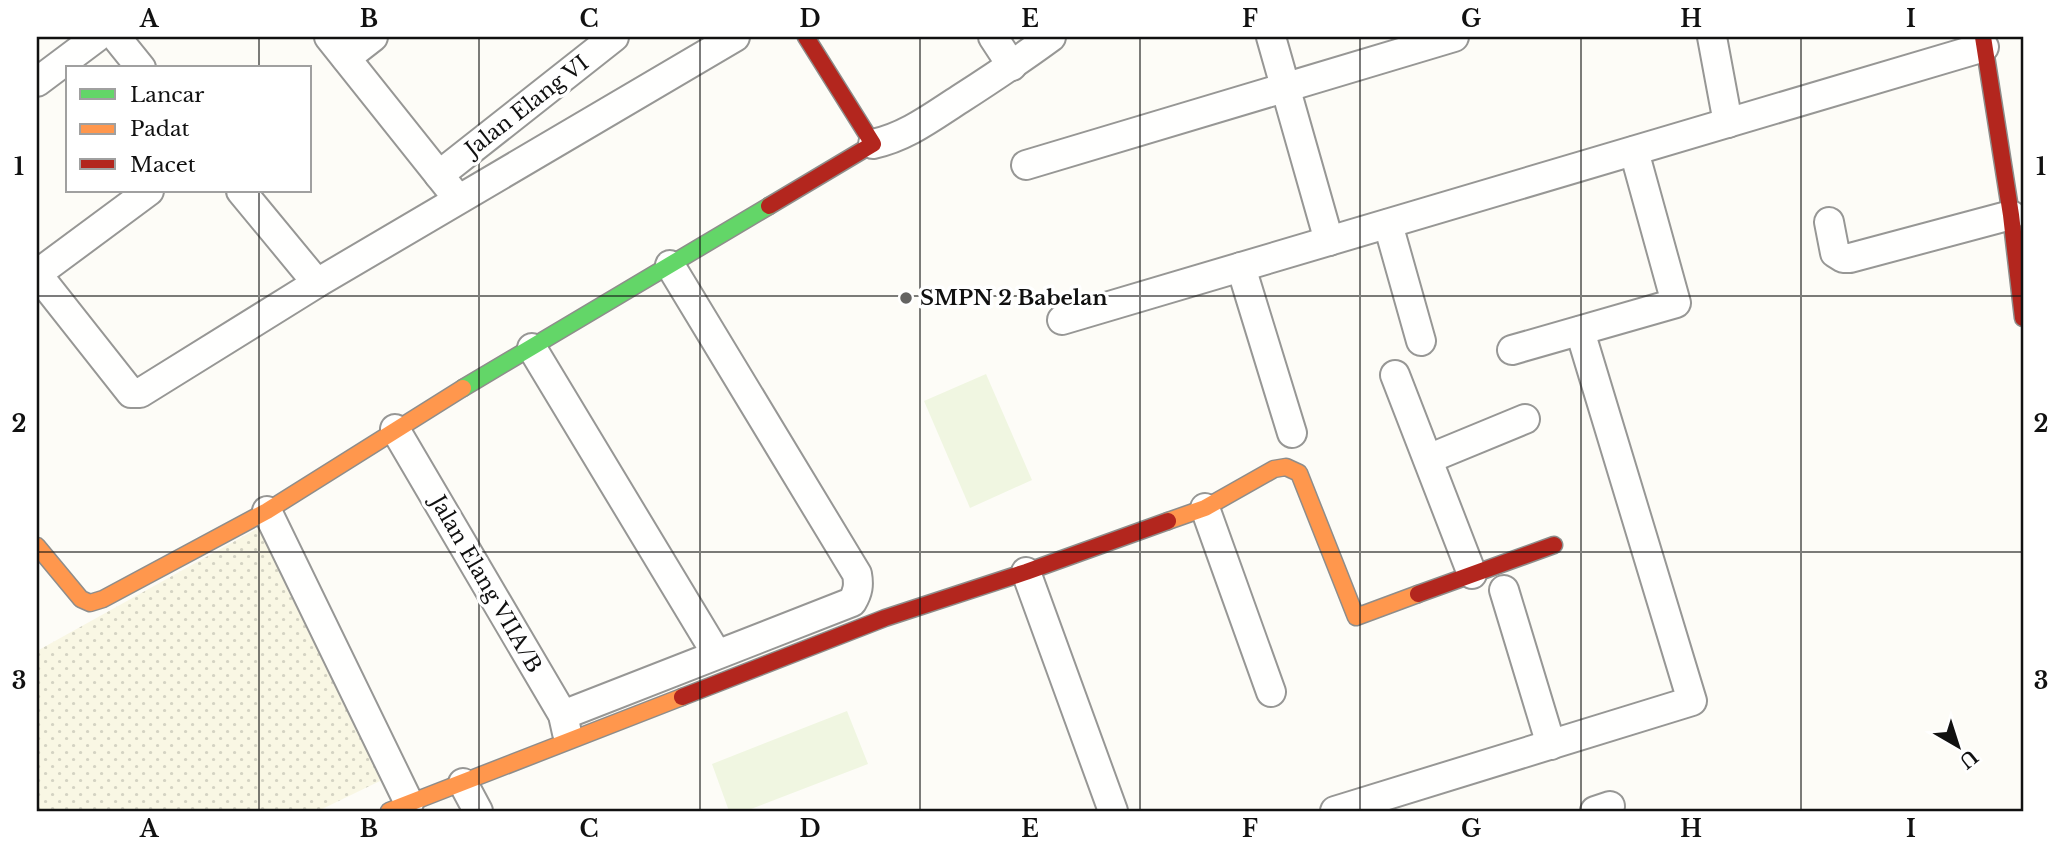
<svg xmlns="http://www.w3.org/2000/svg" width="2060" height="848" font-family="'Libre Baskerville',serif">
  <defs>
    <pattern id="farmland-dots" width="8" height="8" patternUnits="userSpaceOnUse" patternTransform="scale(1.75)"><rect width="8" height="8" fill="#f9f7e4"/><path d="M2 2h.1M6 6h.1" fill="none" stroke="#d4d3c3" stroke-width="1.8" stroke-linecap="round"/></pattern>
  </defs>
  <rect width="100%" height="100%" fill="#fdfcf7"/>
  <path fill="url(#farmland-dots)" d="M262,526L382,780L318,811H37V651Z"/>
  <g fill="#f0f6e1">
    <path d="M986,374L1032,480L970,508L924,401Z"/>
    <path d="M847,711L868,764L746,811H729L712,764Z"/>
  </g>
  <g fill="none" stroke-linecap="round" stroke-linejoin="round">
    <defs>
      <g id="street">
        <path d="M116,37L141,68"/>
        <path d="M329,37L451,190"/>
        <path d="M993,37L1012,66"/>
        <path d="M1271,37L1329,241"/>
        <path d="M1712,37L1728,123"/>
        <path d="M346,58L373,37"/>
        <path d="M37,82L97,37"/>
        <path d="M873,144C906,137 932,117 960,99C991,79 1021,59 1051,37"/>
        <path d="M1026,165L1454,37"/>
        <path d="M439,175L614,37"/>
        <path d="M241,191L317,283"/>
        <path d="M1829,222L1835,253L1843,258H1850L2011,215"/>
        <path d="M1388,224L1421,341"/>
        <path d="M1241,267L1292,433"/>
        <path d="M37,274L131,393H140L317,283L735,37"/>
        <path d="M37,274L149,191"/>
        <path d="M1062,320L1984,47"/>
        <path d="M532,348L716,653"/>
        <path d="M1512,350L1676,303L1634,151"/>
        <path d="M1395,375L1472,574"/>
        <path d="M395,429L563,715L567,733"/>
        <path d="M1428,459L1525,419"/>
        <path d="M1205,508L1271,692"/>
        <path d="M267,511L409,803"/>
        <path d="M1026,572L1113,811"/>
        <path d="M1504,590L1551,745"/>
        <path d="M563,715L852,602C858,592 859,585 857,574L670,265"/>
        <path d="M463,783L478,811"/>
        <path d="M1335,811L1692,701L1580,331"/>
        <path d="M1595,811L1610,806"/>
      </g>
      <path id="fast" d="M463,388L769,206"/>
      <g id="slow">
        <path d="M1168,521L1205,508L1274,469L1286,467L1299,473L1356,617L1418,594"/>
        <path d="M37,546L81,599L90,603L103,599L267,511L463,388"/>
        <path d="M389,811L682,697"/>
      </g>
      <g id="jam">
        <path d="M1983,37L2011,215L2023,318"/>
        <path d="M769,206L873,144L806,37"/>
        <path d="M1418,594L1554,545"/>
        <path d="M682,697L885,618L1026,572L1168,521"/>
      </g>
    </defs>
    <use href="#street" stroke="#979795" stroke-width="32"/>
    <use href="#fast" stroke="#8e8d8b" stroke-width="19"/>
    <use href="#slow" stroke="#8e8d8b" stroke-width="19"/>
    <use href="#jam" stroke="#8e8d8b" stroke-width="19"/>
    <use href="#street" stroke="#fffffe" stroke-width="28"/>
    <use href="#fast" stroke="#63d668" stroke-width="16"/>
    <use href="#slow" stroke="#ff974d" stroke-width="16"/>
    <use href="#jam" stroke="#b3261e" stroke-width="16"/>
  </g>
  <path fill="none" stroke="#111" stroke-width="2" stroke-opacity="0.55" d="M259,37V68M479,37V811M700,37V811M920,37V811M1140,37V811M1360,37V811M1581,37V811M1801,37V811M259,191V811M37,296H2023M37,552H2023"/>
  <circle fill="#646362" stroke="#fff" stroke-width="2.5" cx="906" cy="298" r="7"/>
  <g text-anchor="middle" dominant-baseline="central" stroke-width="7" stroke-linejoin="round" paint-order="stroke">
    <g font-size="21" fill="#111" stroke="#fff">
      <text transform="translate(527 106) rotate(-38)">Jalan Elang VI</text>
      <text transform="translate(486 584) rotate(60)">Jalan Elang VIIA/B</text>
    </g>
    <g font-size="21" font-weight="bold" fill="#111" stroke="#fff" text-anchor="start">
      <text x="920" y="298">SMPN 2 Babelan</text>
    </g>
  </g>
  <rect width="2060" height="848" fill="none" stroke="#ffffff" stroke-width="77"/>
  <rect x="66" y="66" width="245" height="126" fill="#ffffff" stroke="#a0a0a0" stroke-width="2"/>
  <rect x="80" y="89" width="35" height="10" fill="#63d668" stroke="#a0a0a0" stroke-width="2"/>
  <text x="130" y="102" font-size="21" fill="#111111">Lancar</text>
  <rect x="80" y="124" width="35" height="10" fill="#ff974d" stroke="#a0a0a0" stroke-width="2"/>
  <text x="130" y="136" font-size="21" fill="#111111">Padat</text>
  <rect x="80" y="159" width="35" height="10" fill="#b3261e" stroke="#a0a0a0" stroke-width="2"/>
  <text x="130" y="172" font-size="21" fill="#111111">Macet</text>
  <g transform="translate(1958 746) rotate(141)" stroke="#ffffff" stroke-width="5" paint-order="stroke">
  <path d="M0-5L12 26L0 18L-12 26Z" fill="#111111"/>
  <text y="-10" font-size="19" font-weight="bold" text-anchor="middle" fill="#111111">U</text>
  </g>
  <rect x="38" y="38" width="1984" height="772" fill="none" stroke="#111" stroke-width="2.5"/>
  <g font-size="23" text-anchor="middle" font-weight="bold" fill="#111">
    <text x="149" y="27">A</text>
    <text x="369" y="27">B</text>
    <text x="589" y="27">C</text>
    <text x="810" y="27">D</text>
    <text x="1030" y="27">E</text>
    <text x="1250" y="27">F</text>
    <text x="1471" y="27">G</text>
    <text x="1691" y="27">H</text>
    <text x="1911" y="27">I</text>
    <text x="19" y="175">1</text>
    <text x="2041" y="175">1</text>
    <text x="19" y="432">2</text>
    <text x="2041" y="432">2</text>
    <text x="19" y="689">3</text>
    <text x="2041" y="689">3</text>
    <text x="149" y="837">A</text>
    <text x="369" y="837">B</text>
    <text x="589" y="837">C</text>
    <text x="810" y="837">D</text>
    <text x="1030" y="837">E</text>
    <text x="1250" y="837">F</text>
    <text x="1471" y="837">G</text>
    <text x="1691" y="837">H</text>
    <text x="1911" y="837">I</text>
  </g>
</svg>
